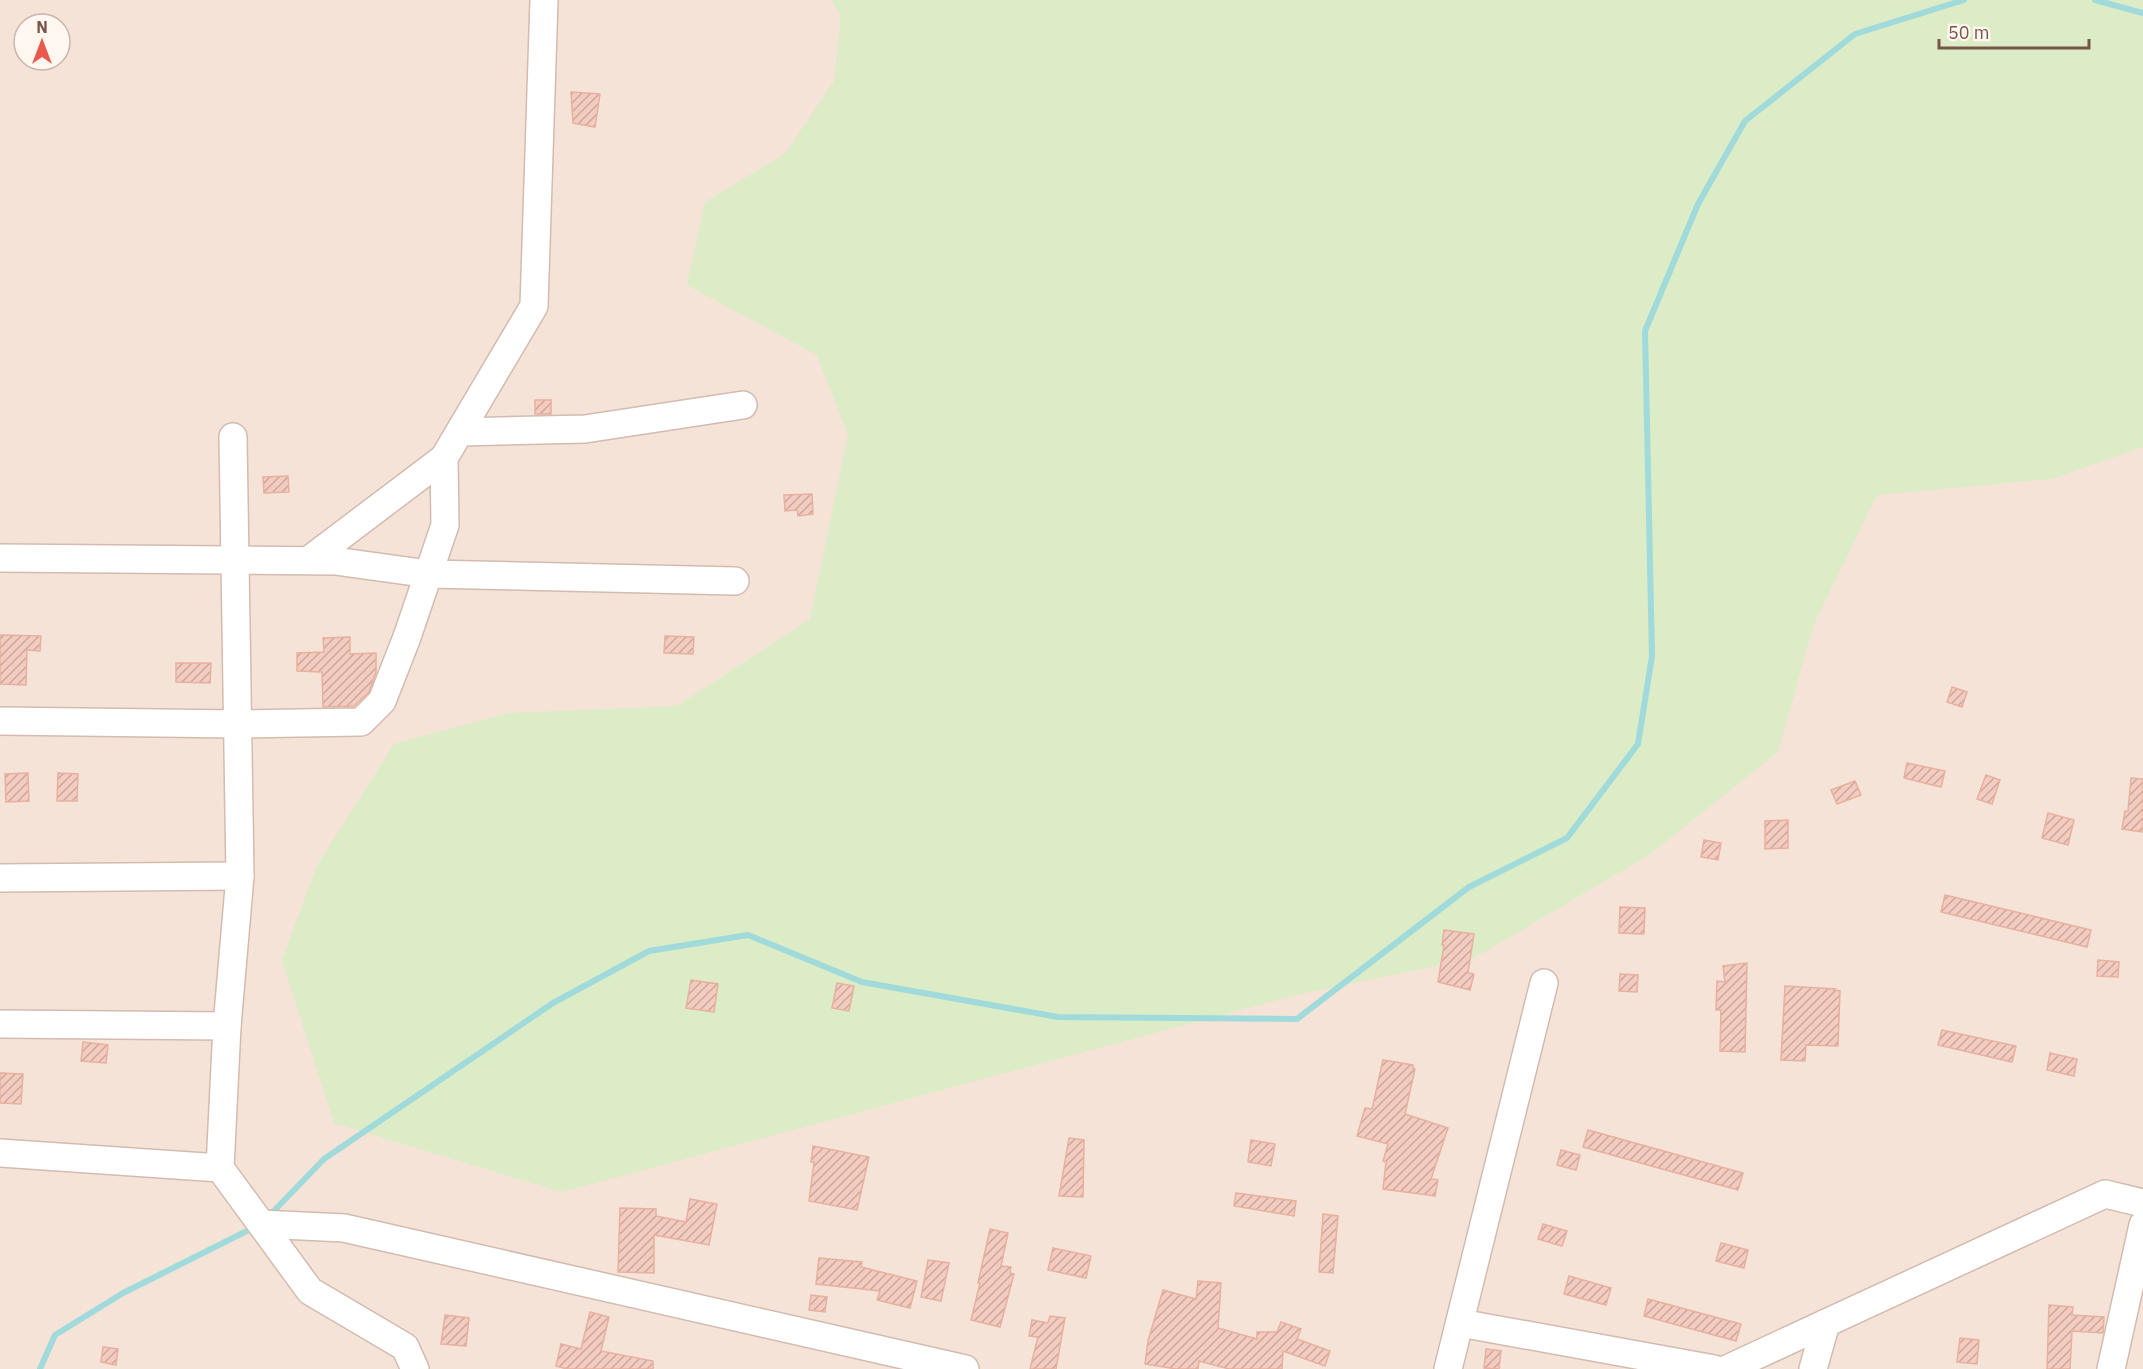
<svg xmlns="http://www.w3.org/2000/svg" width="2143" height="1369" font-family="'IBM Plex Sans',sans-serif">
  <defs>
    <pattern id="building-hatch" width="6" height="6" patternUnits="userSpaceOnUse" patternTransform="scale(1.5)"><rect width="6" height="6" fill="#f4ccbf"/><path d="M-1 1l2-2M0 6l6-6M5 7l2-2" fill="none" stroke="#caa89d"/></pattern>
  </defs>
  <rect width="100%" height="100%" fill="#fdf2e9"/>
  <path fill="#f5e3d7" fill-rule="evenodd" d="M0,0H2143V1369H0ZM24,24H60V60H24Z"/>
  <path fill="#dbecc6" d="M831,0H2143V447L2051,479L1877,495L1813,626L1778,752L1649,855L1474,958L1296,995L562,1192L334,1123L282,960L317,866L394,744L509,713L677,706L810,619L848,435L817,355L687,285L705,202L785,154L834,81L841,15Z"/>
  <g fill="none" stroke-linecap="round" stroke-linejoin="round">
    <g stroke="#a1dada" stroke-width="6">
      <path d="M2095,0L2143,13"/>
      <path d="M268,1217L324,1159L553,1003L649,951L748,935L862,982L1058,1017L1297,1019L1469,887L1567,838L1638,744L1652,656L1645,331L1698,204L1745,121L1855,34L1964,0"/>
      <path d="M40,1369L55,1335L123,1293L255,1227"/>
    </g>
  </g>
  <g fill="url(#building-hatch)" stroke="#e7b09f" stroke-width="1.5">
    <path d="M571,92L600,94L595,127L573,123Z"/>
    <rect x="535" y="400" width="16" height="14"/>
    <path d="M288,476L289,492L264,493L263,477Z"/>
    <path d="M812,494L813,514L798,516L797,510L785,511L784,495Z"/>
    <path d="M0,635L41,636L40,651L27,650L26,685L0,684Z"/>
    <path d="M665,636L694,637L693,654L664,653Z"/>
    <path d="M350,637V654L376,653V672L369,692L354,706L323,707L322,672L297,671V653L324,652L323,638Z"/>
    <path d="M176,663H211L210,683L176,682Z"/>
    <path d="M1952,687L1967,692L1962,707L1947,702Z"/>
    <path d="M1907,763L1945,771L1941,787L1904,778Z"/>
    <path d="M28,773L29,801L6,802L5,774Z"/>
    <path d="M58,773L78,774L77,801H57Z"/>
    <path d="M1986,775L2000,780L1992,804L1977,799Z"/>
    <path d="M2131,778L2143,779V832L2122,829L2125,811H2128Z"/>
    <path d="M1855,781L1861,795L1837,804L1831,790Z"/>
    <path d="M2048,813L2074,820L2068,845L2042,838Z"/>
    <path d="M1788,820V848L1765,849V821Z"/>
    <path d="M1704,840L1721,843L1718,860L1701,857Z"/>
    <path d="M1945,895L2091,930L2087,947L1941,912Z"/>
    <path d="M1620,907L1645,908L1644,934L1619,933Z"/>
    <path d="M1444,930L1474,934L1468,973L1474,974L1470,990L1438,982L1444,945H1442Z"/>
    <path d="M2098,960L2119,962L2118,977L2097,976Z"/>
    <path d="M1747,963L1745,1052L1720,1051L1721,1010H1716L1717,981L1725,982L1723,966Z"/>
    <path d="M1620,974L1638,975L1637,992L1619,991Z"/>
    <path d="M691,980L718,984L714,1012L686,1008Z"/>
    <path d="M837,983L854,986L849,1011L832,1008Z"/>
    <path d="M1785,986L1835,989L1834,990L1840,991L1838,1046L1806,1045L1805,1061L1781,1060Z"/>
    <path d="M1942,1030L2016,1046L2012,1062L1938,1045Z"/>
    <path d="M83,1042L108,1045L106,1063L81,1061Z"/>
    <path d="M2050,1053L2077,1059L2074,1076L2047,1070Z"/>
    <path d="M1383,1060L1413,1065V1068L1415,1069L1405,1114L1448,1128L1431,1179L1438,1180L1435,1196L1383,1189L1386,1162L1383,1161L1388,1144L1357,1136L1365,1108L1372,1109Z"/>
    <path d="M0,1073L23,1074L21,1104L0,1103Z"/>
    <path d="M1588,1130L1743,1173L1738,1190L1583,1147Z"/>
    <path d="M1069,1138L1084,1140L1083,1197L1059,1196Z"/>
    <path d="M1251,1140L1275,1144L1271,1166L1248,1162Z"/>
    <path d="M813,1146L869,1157L857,1210L809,1201L814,1162H811Z"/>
    <path d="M1561,1150L1580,1155L1576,1170L1557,1165Z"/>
    <path d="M1236,1193L1296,1201L1294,1216L1234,1206Z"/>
    <path d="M690,1199L717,1204L709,1245L654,1235V1273L618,1272L620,1208L656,1209V1216L686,1222Z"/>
    <path d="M1323,1214L1338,1216L1333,1273L1319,1272Z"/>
    <path d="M1543,1224L1567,1231L1562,1246L1538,1239Z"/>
    <path d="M990,1229L1008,1233L1001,1266L1011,1267L1010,1273L1014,1274L1000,1327L971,1320L980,1283H978Z"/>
    <path d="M1721,1243L1748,1250L1744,1268L1716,1261Z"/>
    <path d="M1053,1248L1091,1256L1086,1278L1048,1270Z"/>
    <path d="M819,1258L862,1262L861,1267L917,1281L910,1308L877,1300L880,1291L816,1284Z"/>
    <path d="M928,1260L949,1263L941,1301L921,1297Z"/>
    <path d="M1569,1276L1611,1288L1606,1305L1564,1294Z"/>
    <path d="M1198,1281L1221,1283L1218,1328L1257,1339V1332H1277L1281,1322L1301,1329L1297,1339L1330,1351L1325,1366L1283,1351L1282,1369H1229L1199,1361L1198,1369H1176L1145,1364L1148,1341L1163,1290L1196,1299Z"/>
    <path d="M811,1295L827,1297L825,1312L809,1310Z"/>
    <path d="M1648,1299L1741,1324L1736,1341L1644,1316Z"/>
    <path d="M2049,1305L2073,1307L2072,1315L2104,1317L2103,1333L2072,1331L2070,1369H2047Z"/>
    <path d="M590,1312L609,1317L601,1351L653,1361V1369H567L556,1366L561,1344L581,1349Z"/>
    <path d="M445,1315L469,1318L466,1346L441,1344Z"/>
    <path d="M1050,1316L1065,1318L1056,1369H1030L1038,1337L1029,1336L1032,1320L1048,1323Z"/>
    <path d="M1960,1338L1979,1340L1977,1364L1957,1362Z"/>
    <path d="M103,1347L118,1349L116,1365L101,1362Z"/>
    <path d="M1486,1349L1501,1351L1499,1369L1484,1368Z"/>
  </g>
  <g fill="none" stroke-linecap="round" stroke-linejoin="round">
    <defs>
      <g id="minor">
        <path d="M460,432L585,429L743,405"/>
        <path d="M233,437L240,876L227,1026L220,1168L310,1291L405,1347L415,1369"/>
        <path d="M0,558L335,561L429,574L735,581"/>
        <path d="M309,560L444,458"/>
        <path d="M0,721L239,724L361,722L382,701L407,637L445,525L444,458L534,306L544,0"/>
        <path d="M0,878L240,876"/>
        <path d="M0,1024L227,1026"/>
        <path d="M0,1153L220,1168"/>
        <path d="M261,1224L344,1228L965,1369"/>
        <path d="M1460,1323L1714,1369"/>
        <path d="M1448,1369L1544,983"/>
        <path d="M1727,1369L2105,1194L2143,1203"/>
        <path d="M1813,1369L1826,1323"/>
        <path d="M2111,1369L2143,1225"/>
      </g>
    </defs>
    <use href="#minor" stroke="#d3bbb0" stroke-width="30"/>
    <use href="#minor" stroke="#fff" stroke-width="27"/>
  </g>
  <g transform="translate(42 42)"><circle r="28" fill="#fff7f0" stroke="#c9b6ae" stroke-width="1.5"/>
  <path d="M0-4.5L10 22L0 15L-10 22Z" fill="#ea574b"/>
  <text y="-9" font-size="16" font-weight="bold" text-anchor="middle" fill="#79554b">N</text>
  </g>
  <path d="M1939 39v9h150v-9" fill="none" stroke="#79554b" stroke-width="3"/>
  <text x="1948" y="39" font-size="18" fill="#79554b" stroke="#fff7f0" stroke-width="4.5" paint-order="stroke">50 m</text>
</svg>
